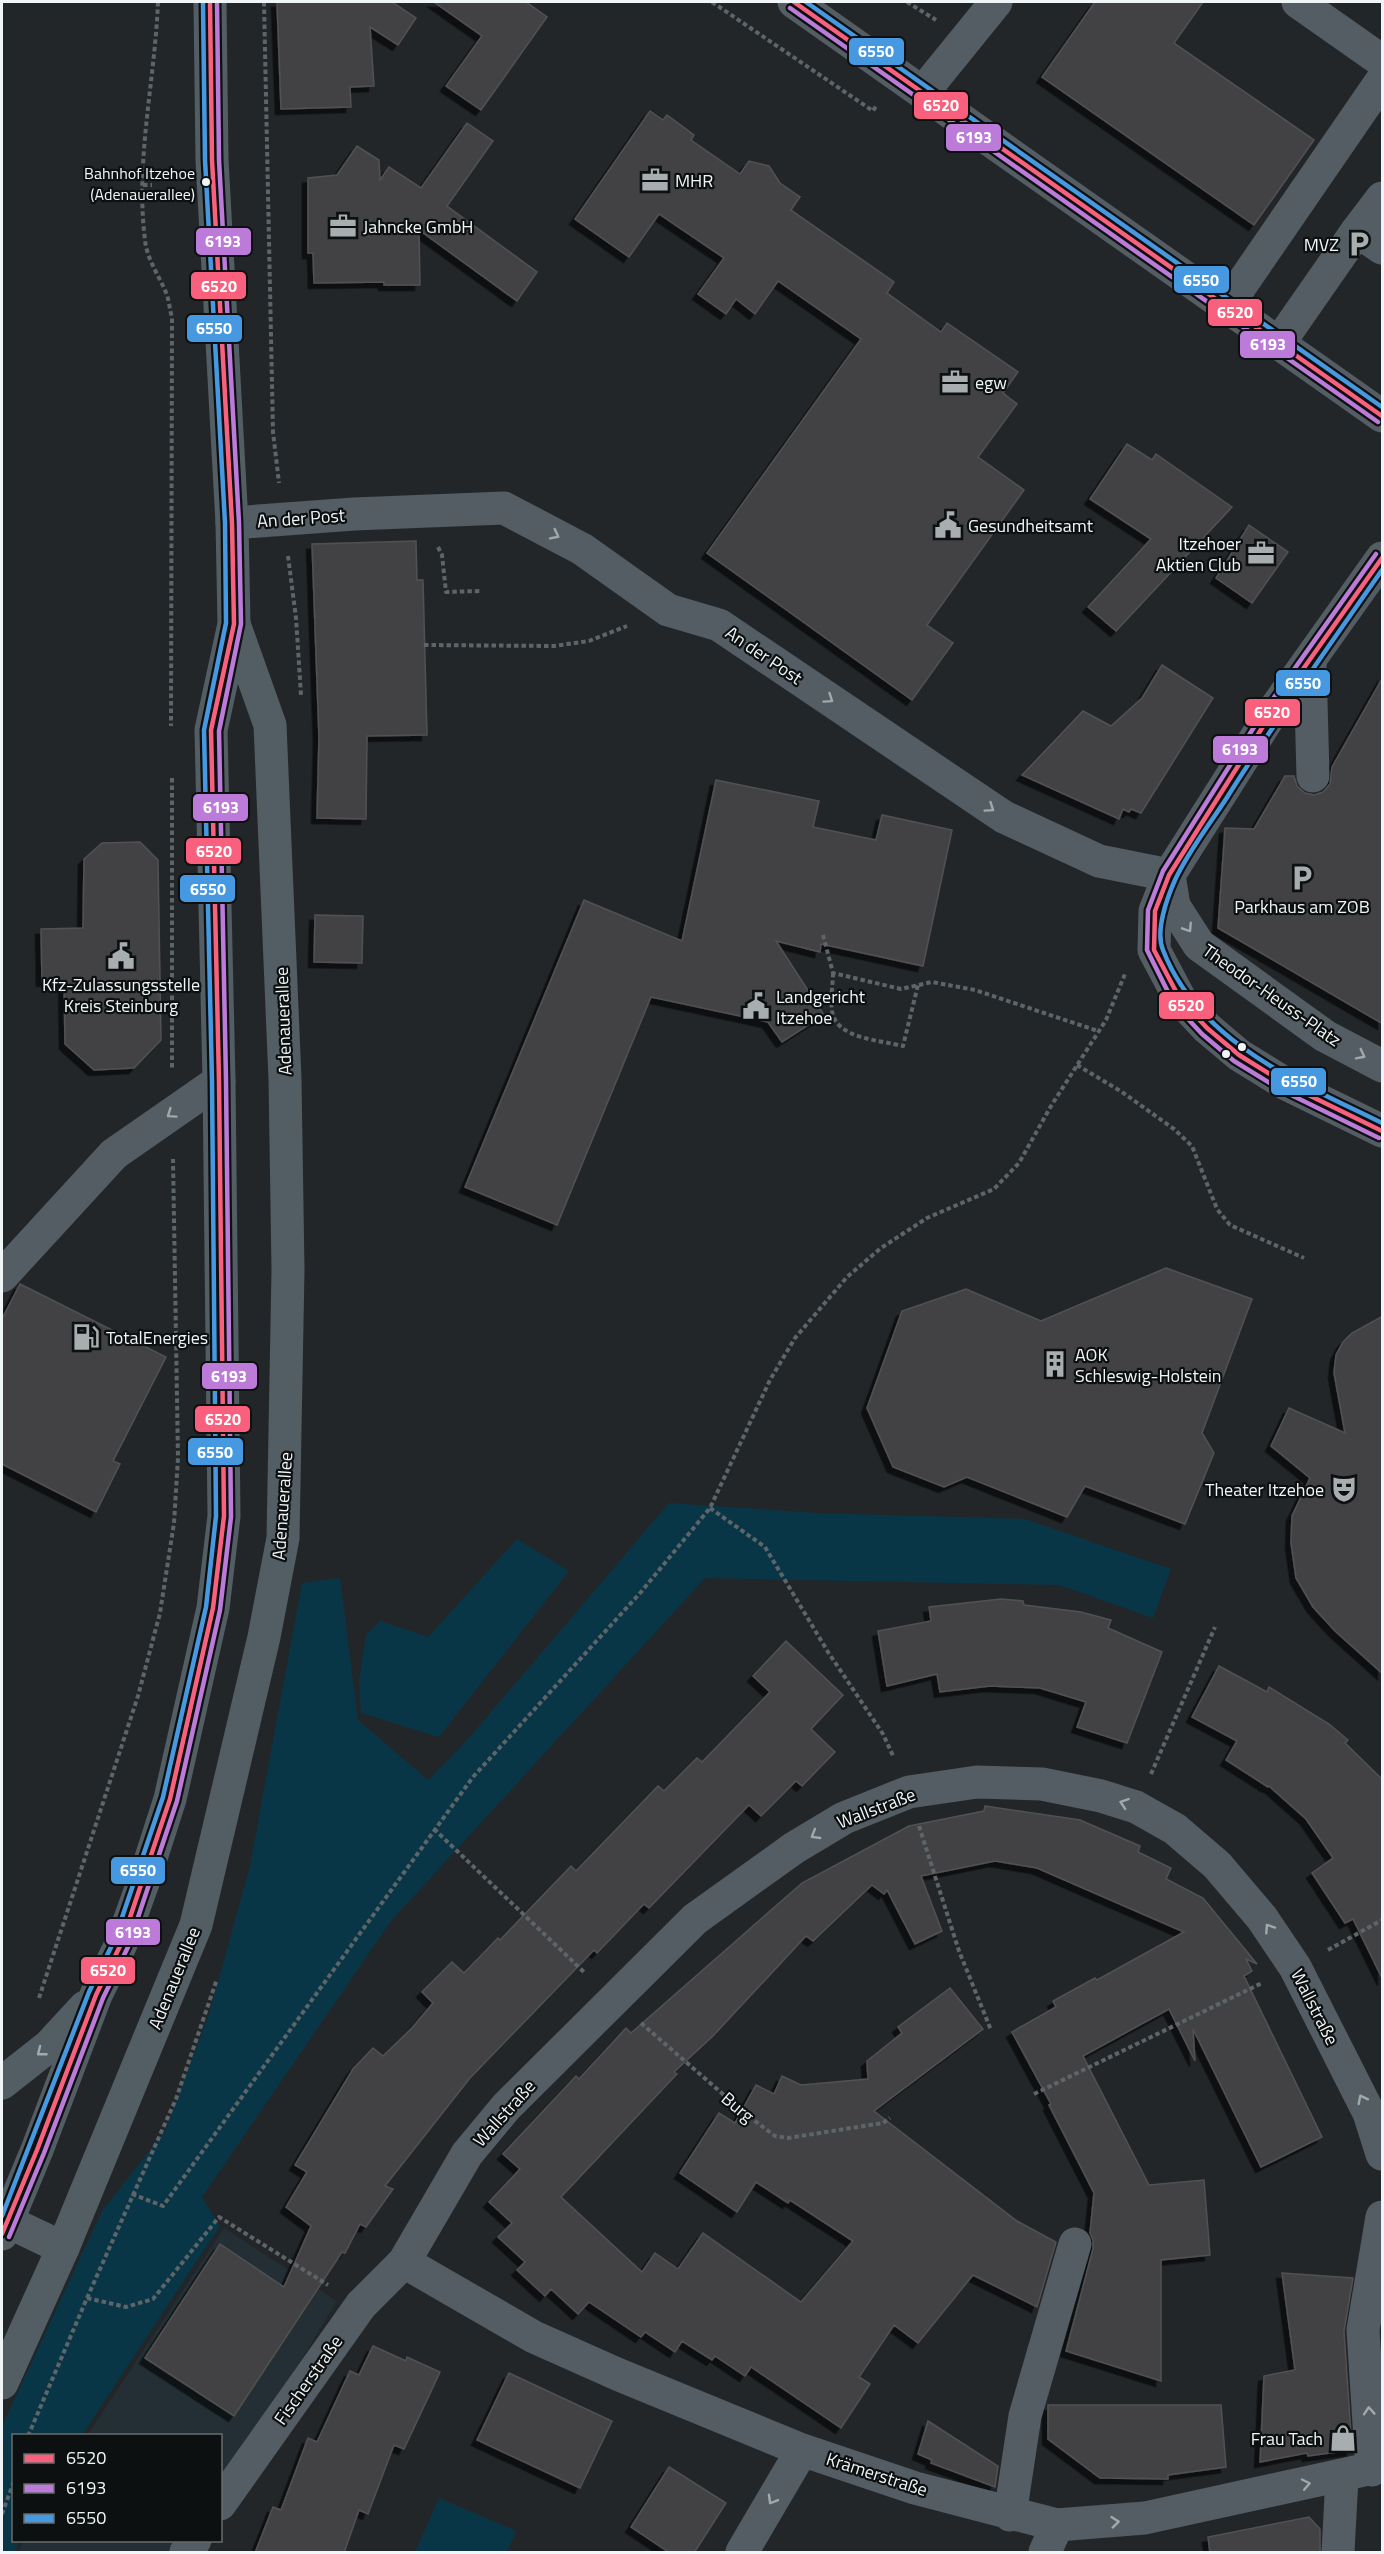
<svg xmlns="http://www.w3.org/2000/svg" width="1384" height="2554" font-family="'Titillium Web',sans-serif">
  <defs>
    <filter id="shadow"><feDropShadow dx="-5.5" dy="5.5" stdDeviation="0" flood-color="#0009"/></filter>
  </defs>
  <rect width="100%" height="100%" fill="#232629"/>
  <g fill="#232f35">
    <path d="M224,2228L337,2301L252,2441L221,2483L220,2436H87Z"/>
    <path d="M23,2541H178L169,2552H19Z"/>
  </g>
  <g fill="#093647">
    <path d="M669,1503L819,1513L1025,1519L1171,1569L1153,1618L1059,1585L705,1578L391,1921L202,2197L220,2226L82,2435L14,2436V2540L19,2541L14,2552H2V2426L102,2211L165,2131L209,2014L250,1866L302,1583L340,1578L358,1720L428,1780L469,1738Z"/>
    <path d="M517,1539L569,1571L439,1737L361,1713L359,1681L366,1635L380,1621L428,1637Z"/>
    <path d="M439,2498L516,2531L507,2552H415Z"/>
  </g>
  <g fill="#434344" stroke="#515152" stroke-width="1.5" filter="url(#shadow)">
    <path d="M277,2H392L416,18L398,45L370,27L374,86L350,87L351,107L281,109Z"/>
    <path d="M434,2H526L547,17L481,110L446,86L482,36Z"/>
    <path d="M1095,2H1203L1174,43L1314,140L1254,225L1042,77Z"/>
    <path d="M650,111L663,120L667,115L694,135L691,140L740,174L749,161L769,166L780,183L800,197L791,210L894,282L887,293L941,332L947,323L1018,372L1003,393L1017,404L978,457L1024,490L927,625L953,643L912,700L707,553L861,339L778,281L755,314L736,299L726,314L698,294L724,258L659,214L629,257L575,219Z"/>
    <path d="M467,123L493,141L447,206L537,272L517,301L419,230L420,285H384V282L314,283L313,253H308V178L337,175L357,146L379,160L380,180L389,167L421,188Z"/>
    <path d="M1127,444L1152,460L1156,454L1232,507L1116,631L1088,607L1151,539L1090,499Z"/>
    <path d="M1249,525L1288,552L1252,603L1216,578Z"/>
    <path d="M416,541L417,580H423L427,735L367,736L366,819L317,818L319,737L312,544Z"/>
    <path d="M1162,665L1213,698L1141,813L1131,809L1129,812L1123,809L1119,819L1022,775L1083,711L1111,726L1142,698Z"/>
    <path d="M1383,677V1024L1218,928L1225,828L1254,829L1285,776H1294L1297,786L1305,793L1314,795L1323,792L1330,784L1332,767Z"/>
    <path d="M716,780L819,801L813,827L876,840L882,815L952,830L923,966L821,944L820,952L776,941L824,1015L782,1042L768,1022L651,997L557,1225L465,1187L584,900L682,941Z"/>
    <path d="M140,842L158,860L161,1040L134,1068L94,1070L65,1044L64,980L42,981L41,929L83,928L84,859L102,843Z"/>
    <path d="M315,915L363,916L362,963L314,962Z"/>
    <path d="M1166,1268L1252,1299L1202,1433L1214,1453L1185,1524L1085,1486L1067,1517L967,1477L944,1487L893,1467L867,1408L902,1311L966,1289L1041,1321Z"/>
    <path d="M20,1284L166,1357L113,1461L120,1464L96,1512L2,1464V1319Z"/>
    <path d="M1383,1316V1674L1335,1631L1313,1607L1296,1578L1291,1543L1292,1516L1310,1478L1271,1446L1289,1408L1345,1433L1334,1373L1336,1355L1343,1342L1352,1333Z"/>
    <path d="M1001,1599L1023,1601L1024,1605L1081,1612L1111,1620L1108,1628L1162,1652L1127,1743L1077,1727L1086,1702L1040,1688L990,1686L940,1692L937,1674L887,1686L878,1631L931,1621L929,1607Z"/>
    <path d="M786,1641L843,1695L811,1729L835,1752L802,1786L796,1781L761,1816L749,1805L649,1908L644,1904L597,1953L594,1950L470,2078L385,2186L393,2189L366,2227L360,2224L345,2253L342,2252L234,2416L145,2358L220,2244L284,2287L311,2226L286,2207L307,2172L295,2165L353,2069L373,2048L383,2056L412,2028L433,2003L422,1992L452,1962L464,1973L498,1938L500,1940L571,1866L576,1871L658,1786L664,1791L697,1758L702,1762L770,1692L753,1676Z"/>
    <path d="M1219,1666L1267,1692L1269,1687L1329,1724L1348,1740L1345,1743L1383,1780V1980L1353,1919L1345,1923L1312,1873L1333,1858L1306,1819L1269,1786L1268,1787L1226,1760L1237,1741L1192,1717Z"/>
    <path d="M985,1806L1080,1820L1140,1846L1138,1852L1171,1868L1166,1879L1203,1898L1257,1964L1246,1959L1252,1971L1244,1976L1322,2137L1261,2167L1193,2029L1195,2061L1169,2009L1083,2056L1149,2185L1204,2180L1210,2255L1161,2260V2381L1066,2351L1093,2249V2240L1090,2233L1094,2193L1049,2105L1051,2104L1012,2032L1056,2007L1053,2001L1095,1978L1097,1980L1184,1932L1037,1868L995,1861L921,1876L942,1931L915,1944L887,1890L884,1894L872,1885L813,1941L806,1936L712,2037L674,2072L677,2074L561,2197L642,2272L655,2253L678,2269L703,2233L801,2302L853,2241L790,2200L788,2203L756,2182L737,2212L680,2173L719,2113L735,2123L756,2085L774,2094L782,2076L801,2085L868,2079L867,2061L902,2033L898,2027L950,1988L983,2029L874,2111L1017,2221L1056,2242L1037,2307L973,2275L918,2343L894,2325L859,2377L870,2384L841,2428L751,2367L745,2376L715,2356L712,2360L682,2341L675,2352L645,2332L641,2337L589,2302L578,2314L551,2289L545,2296L517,2270L525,2262L498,2237L512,2223L489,2202L520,2169L503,2154L576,2076L579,2079L626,2028L631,2033L802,1883L909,1826L984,1811Z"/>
    <path d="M1282,2273L1353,2278L1344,2331L1352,2450L1308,2456L1307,2453L1260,2462L1264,2376L1295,2370Z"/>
    <path d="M373,2346L406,2361L407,2357L440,2372L404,2449L394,2445L368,2514L359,2510L344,2553H255L273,2507L281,2510L308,2438L317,2442L350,2371L359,2375Z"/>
    <path d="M509,2373L612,2421L580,2488L477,2440Z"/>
    <path d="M1048,2405H1221L1226,2467L1168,2475V2479L1100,2478L1048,2439Z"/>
    <path d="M928,2421L998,2466L995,2487L931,2463L932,2460L918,2454Z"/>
    <path d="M669,2467L726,2503L694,2553H670L631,2527Z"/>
    <path d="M1309,2517L1320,2529V2553H1210L1208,2537Z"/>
  </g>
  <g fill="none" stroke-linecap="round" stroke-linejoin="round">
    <g stroke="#5d6569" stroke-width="4" stroke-dasharray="4.5 3" stroke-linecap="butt">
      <path d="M158,2C155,80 135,161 145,240C147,260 160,277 167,295C169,302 170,310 172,318L171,726"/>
      <path d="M264,2L273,432L279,483"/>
      <path d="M712,2L873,111L876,106"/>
      <path d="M907,2L936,20"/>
      <path d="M143,185H152"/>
      <path d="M438,547L442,555L446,592L480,591"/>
      <path d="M288,556L296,618L301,695"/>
      <path d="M424,645L554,646L589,641L627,626"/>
      <path d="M172,778V1068"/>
      <path d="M823,935L833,973L901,989L932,982L975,990L1098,1031"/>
      <path d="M833,973C833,985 830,998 832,1011C836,1039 880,1040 903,1046L918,985"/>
      <path d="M1077,1065L1122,1092L1174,1129L1192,1146L1217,1209L1230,1225L1304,1258"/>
      <path d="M710,1508L765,1547L828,1652L883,1734L894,1758"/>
      <path d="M1151,1774L1215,1627"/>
      <path d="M919,1826L959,1951L991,2030"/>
      <path d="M434,1829L586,1974"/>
      <path d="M1328,1950L1382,1920"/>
      <path d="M39,1998L138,1696L160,1613L174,1523L178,1458L173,1159"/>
      <path d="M641,2023L747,2115L775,2136L788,2138L883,2123L890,2118"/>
      <path d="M1034,2094L1262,1983"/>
      <path d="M132,2194L163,2206L473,1777L641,1592L710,1508L770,1380L795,1338L847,1277L881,1248L927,1218L994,1189L1019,1163L1051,1106L1106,1020L1125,974"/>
      <path d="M87,2298L126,2307L153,2299L219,2217L328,2285"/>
      <path d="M28,2436L87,2298L176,2099L217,1979"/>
      <path d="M2,2514L14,2481"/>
    </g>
    <g stroke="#535d63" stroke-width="33">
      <path d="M794,2L1382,416"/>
      <path d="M1298,2L1382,61"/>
      <path d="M923,92L996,2"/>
      <path d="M1357,231L1382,198"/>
      <path d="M1226,307L1382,80"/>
      <path d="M1279,343L1357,231L1382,248"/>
      <path d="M232,523L354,514L504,508L582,549L668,610L719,625L1004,817L1099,861L1169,875"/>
      <path d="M1382,558L1269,717L1169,875L1155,911L1154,950L1180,999L1207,1028L1239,1055L1286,1084L1382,1131"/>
      <path d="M1310,663L1313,776"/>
      <path d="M1169,875L1174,906L1199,945L1325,1036L1382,1066"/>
      <path d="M2,1276L114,1154L219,1081"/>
      <path d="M2,2219L63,2248"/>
      <path d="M404,2262L534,2337L617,2374L802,2450L915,2488L1057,2525L1145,2518L1382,2466"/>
      <path d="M1372,2470L1363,2330L1382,2217"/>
      <path d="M220,2504L361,2305L404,2262L467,2154L506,2107L695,1919L794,1848L844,1818L909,1792L977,1782L1042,1784L1101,1796L1136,1807L1175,1829L1217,1865L1262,1918L1295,1967L1369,2113L1382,2154"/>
      <path d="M1010,2515L1025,2416L1075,2244"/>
      <path d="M186,2552L195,2540"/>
      <path d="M742,2552L802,2450"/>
      <path d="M1045,2552L1057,2525"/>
      <path d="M1338,2552L1342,2477"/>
    </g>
    <g stroke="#535d64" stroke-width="33">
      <path d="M2,2083L49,2046L85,2007"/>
      <path d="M2,2234L37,2150L96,1995L121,1944L144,1880L170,1799L213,1608L224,1516L219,1081L211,730L234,624L232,523L212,160L210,2"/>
      <path d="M2,2383L63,2248L196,1925L264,1637L283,1538L288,1270L285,1079L270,725L234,624"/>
    </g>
    <defs>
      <g id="bus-1">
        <path d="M794,2L1382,416"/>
        <path d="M1382,558L1269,717L1169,875L1155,911L1154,950L1180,999L1207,1028L1239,1055L1286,1084L1382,1131"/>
        <path d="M2,2234L37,2150L96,1995L121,1944L170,1799L213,1608L224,1516L219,1081L211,730L234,624L232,523L212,160L210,2"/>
      </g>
      <g id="bus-2">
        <path d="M790,8L1378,422"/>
        <path d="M1376,554L1263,713L1163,871L1148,910L1147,950L1174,1004L1202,1034L1234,1061L1283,1091L1379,1138"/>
        <path d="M9,2237L44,2153L103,1998L128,1947L177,1801L220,1610L231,1517L226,1081L219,731L241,624L239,523L219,160L217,2"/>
      </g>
      <g id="bus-3">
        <path d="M806,2L1382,407"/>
        <path d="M1382,570C1329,646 1275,721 1226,799C1209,825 1188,852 1175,880C1167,898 1155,931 1163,950C1199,1043 1299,1082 1382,1123"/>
        <path d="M2,2216L89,1992L114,1941L163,1797L206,1607L216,1516L212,1081L204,730L226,623L225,523L205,160L203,2"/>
      </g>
    </defs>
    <use href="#bus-1" stroke="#0d1011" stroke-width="9"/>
    <use href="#bus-2" stroke="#0d1011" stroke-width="9"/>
    <use href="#bus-3" stroke="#0d1011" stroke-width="9"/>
    <use href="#bus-1" stroke="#f8607d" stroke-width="4.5"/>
    <use href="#bus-2" stroke="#bd7bd9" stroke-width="4.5"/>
    <use href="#bus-3" stroke="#4699e1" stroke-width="4.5"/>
  </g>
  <defs><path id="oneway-chevron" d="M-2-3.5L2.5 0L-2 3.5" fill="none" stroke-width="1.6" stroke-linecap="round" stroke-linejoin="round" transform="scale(1.5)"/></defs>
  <g stroke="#a2a9ad">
    <use href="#oneway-chevron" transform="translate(555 535) rotate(27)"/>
    <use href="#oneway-chevron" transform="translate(829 699) rotate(34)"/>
    <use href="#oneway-chevron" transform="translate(990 808) rotate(34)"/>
    <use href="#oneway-chevron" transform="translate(1188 928) rotate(57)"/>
    <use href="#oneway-chevron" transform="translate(1361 1055) rotate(27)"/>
    <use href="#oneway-chevron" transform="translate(171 1114) rotate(145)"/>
    <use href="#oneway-chevron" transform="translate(1124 1803) rotate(-161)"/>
    <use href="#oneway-chevron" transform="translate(815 1835) rotate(149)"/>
    <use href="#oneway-chevron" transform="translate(1269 1928) rotate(-124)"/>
    <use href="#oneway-chevron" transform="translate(1362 2099) rotate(-117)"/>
    <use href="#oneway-chevron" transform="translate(1369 2411) rotate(-94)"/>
    <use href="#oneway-chevron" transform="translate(1306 2484) rotate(-12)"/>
    <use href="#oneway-chevron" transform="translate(772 2500) rotate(120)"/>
    <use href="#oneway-chevron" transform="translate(1115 2522) rotate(-6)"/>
  </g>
  <use stroke="#a2a9ae" href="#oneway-chevron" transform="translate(41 2052) rotate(142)"/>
  <defs>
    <symbol id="office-bare" viewBox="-9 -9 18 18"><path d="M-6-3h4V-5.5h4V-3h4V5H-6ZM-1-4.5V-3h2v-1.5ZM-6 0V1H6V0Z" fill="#a8adaf" stroke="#0d1011" stroke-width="2.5" paint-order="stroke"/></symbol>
    <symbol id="parking-bare" viewBox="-9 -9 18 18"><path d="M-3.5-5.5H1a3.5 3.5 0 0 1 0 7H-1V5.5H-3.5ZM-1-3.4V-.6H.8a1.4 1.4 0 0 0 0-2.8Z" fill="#a8adaf" stroke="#0d1011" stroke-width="2.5" paint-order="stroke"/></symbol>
    <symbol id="civic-bare" viewBox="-9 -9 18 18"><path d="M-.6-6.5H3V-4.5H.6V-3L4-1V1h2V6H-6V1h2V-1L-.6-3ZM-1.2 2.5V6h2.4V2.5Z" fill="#a8adaf" stroke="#0d1011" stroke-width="2.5" paint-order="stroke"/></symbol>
    <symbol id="fuel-bare" viewBox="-9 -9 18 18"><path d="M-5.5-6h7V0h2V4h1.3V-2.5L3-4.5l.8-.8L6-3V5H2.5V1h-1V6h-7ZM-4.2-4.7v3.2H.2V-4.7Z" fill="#a8adaf" stroke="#0d1011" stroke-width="2.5" paint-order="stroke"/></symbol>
    <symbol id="building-bare" viewBox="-9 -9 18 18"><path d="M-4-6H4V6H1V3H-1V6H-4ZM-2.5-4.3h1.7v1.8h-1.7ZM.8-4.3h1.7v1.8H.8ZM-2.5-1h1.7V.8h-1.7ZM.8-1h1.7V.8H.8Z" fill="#a8adaf" stroke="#0d1011" stroke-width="2.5" paint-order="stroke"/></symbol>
    <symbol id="theatre-bare" viewBox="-9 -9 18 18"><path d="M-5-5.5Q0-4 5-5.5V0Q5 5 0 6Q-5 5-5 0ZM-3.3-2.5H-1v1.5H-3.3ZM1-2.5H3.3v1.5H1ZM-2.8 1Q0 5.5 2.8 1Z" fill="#a8adaf" stroke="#0d1011" stroke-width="2.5" paint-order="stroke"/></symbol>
    <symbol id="shop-bare" viewBox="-9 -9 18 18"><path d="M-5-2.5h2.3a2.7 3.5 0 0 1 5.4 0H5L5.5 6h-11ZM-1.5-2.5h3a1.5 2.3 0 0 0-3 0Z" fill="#a8adaf" stroke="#0d1011" stroke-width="2.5" paint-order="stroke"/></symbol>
  </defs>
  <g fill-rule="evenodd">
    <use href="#office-bare" x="636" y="161" width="38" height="38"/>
    <use href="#office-bare" x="324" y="207" width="38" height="38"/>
    <use href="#parking-bare" x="1340" y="225" width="38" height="38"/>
    <use href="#office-bare" x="936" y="363" width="38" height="38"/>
    <use href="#civic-bare" x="929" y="506" width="38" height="38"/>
    <use href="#office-bare" x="1242" y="534" width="38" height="38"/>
    <use href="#parking-bare" x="1283" y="859" width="38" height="38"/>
    <use href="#civic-bare" x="102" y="937" width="38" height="38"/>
    <use href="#civic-bare" x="737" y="987" width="38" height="38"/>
    <use href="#fuel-bare" x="67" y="1318" width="38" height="38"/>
    <use href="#building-bare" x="1036" y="1345" width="38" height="38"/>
    <use href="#theatre-bare" x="1325" y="1470" width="38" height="38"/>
    <use href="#shop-bare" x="1324" y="2419" width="38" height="38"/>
  </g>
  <g fill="#f0f5f7" stroke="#0d1011" stroke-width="2">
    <circle cx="206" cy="182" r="5"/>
    <circle cx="1242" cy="1047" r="5"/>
    <circle cx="1226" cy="1054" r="5"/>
  </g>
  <g text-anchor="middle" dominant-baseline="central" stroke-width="4.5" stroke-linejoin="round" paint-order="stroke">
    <g font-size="16" fill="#f0f5f7" stroke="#0d1011" text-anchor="end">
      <text x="195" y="173">Bahnhof Itzehoe<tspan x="195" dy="21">(Adenauerallee)</tspan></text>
    </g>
    <g font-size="18" fill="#f0f5f7" stroke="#0d1011" text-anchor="start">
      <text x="675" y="180">MHR</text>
      <text x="363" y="226">Jahncke GmbH</text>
      <text x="1339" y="244" text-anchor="end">MVZ</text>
      <text x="975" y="382">egw</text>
      <text x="968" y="525">Gesundheitsamt</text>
      <text x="1241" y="543" text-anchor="end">Itzehoer<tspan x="1241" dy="21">Aktien Club</tspan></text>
      <text x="1302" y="906" text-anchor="middle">Parkhaus am ZOB</text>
      <text x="121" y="984" text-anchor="middle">Kfz-Zulassungsstelle<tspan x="121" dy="21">Kreis Steinburg</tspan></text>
      <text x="776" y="996">Landgericht<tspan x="776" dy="21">Itzehoe</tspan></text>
      <text x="106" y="1337">TotalEnergies</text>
      <text x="1075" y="1354">AOK<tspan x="1075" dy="21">Schleswig-Holstein</tspan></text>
      <text x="1324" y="1489" text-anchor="end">Theater Itzehoe</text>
      <text x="1323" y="2438" text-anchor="end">Frau Tach</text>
    </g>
    <g font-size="18" fill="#f0f5f7" stroke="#0d1011">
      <text transform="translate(301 518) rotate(-4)">An der Post</text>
      <text transform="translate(764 655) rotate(34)">An der Post</text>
      <text transform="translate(1272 995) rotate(35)">Theodor-Heuss-Platz</text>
      <text transform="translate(283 1021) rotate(-92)">Adenauerallee</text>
      <text transform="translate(282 1506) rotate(-86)">Adenauerallee</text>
      <text transform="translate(876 1808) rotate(-21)">Wallstraße</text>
      <text transform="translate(174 1978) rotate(-68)">Adenauerallee</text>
      <text transform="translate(1315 2007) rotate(63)">Wallstraße</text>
      <text transform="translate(738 2107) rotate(40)">Burg</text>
      <text transform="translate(504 2113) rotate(-48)">Wallstraße</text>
      <text transform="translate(308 2380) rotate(-55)">Fischerstraße</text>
      <text transform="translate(877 2474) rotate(18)">Krämerstraße</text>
    </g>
  </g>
  <g stroke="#0d1011" stroke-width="2">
    <rect x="848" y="37" width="57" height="29" rx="6" fill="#4699e1"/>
    <rect x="913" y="91" width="56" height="29" rx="6" fill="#f8607d"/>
    <rect x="945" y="123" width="57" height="29" rx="6" fill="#bd7bd9"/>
    <rect x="195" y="227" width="57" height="29" rx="6" fill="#bd7bd9"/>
    <rect x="1173" y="265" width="57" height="29" rx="6" fill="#4699e1"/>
    <rect x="190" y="271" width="57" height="29" rx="6" fill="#f8607d"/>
    <rect x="1207" y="298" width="56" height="29" rx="6" fill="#f8607d"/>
    <rect x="186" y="314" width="57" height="29" rx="6" fill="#4699e1"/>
    <rect x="1239" y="330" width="57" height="29" rx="6" fill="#bd7bd9"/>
    <rect x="1275" y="669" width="56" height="28" rx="6" fill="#4699e1"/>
    <rect x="1244" y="698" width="57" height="29" rx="6" fill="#f8607d"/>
    <rect x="1212" y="735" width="57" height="29" rx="6" fill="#bd7bd9"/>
    <rect x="192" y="793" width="57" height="29" rx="6" fill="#bd7bd9"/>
    <rect x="185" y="837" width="57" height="28" rx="6" fill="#f8607d"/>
    <rect x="179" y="874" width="57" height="29" rx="6" fill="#4699e1"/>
    <rect x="1158" y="991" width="57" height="29" rx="6" fill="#f8607d"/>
    <rect x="1270" y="1067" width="57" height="29" rx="6" fill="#4699e1"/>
    <rect x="201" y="1362" width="57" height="28" rx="6" fill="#bd7bd9"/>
    <rect x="194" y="1405" width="57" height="28" rx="6" fill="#f8607d"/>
    <rect x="187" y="1437" width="57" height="29" rx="6" fill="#4699e1"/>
    <rect x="110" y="1856" width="56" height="29" rx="6" fill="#4699e1"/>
    <rect x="105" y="1918" width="56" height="28" rx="6" fill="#bd7bd9"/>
    <rect x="80" y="1956" width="56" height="29" rx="6" fill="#f8607d"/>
  </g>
  <g font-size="16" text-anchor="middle" font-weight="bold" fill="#fff">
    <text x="876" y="57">6550</text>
    <text x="941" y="111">6520</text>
    <text x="974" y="143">6193</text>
    <text x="223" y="247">6193</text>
    <text x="1201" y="286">6550</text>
    <text x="219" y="292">6520</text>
    <text x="1235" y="318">6520</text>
    <text x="214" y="334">6550</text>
    <text x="1268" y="350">6193</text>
    <text x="1303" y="689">6550</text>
    <text x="1272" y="718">6520</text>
    <text x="1240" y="755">6193</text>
    <text x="221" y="813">6193</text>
    <text x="214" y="857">6520</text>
    <text x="208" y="895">6550</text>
    <text x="1186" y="1011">6520</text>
    <text x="1299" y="1087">6550</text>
    <text x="229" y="1382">6193</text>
    <text x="223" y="1425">6520</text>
    <text x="215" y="1458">6550</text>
    <text x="138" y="1876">6550</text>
    <text x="133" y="1938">6193</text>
    <text x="108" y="1976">6520</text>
  </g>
  <rect width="1384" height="2554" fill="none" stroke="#f0f5f7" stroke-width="6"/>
  <rect x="12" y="2434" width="210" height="108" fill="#0d1011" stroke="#686c6d" stroke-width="1.5"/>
  <rect x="24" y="2454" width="30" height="9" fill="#f8607d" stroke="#686c6d" stroke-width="1.5"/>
  <text x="66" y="2464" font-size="18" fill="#f0f5f7">6520</text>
  <rect x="24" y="2484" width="30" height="9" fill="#bd7bd9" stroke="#686c6d" stroke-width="1.5"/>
  <text x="66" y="2494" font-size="18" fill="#f0f5f7">6193</text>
  <rect x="24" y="2514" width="30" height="9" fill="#4699e1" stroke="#686c6d" stroke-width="1.5"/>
  <text x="66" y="2524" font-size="18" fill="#f0f5f7">6550</text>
</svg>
